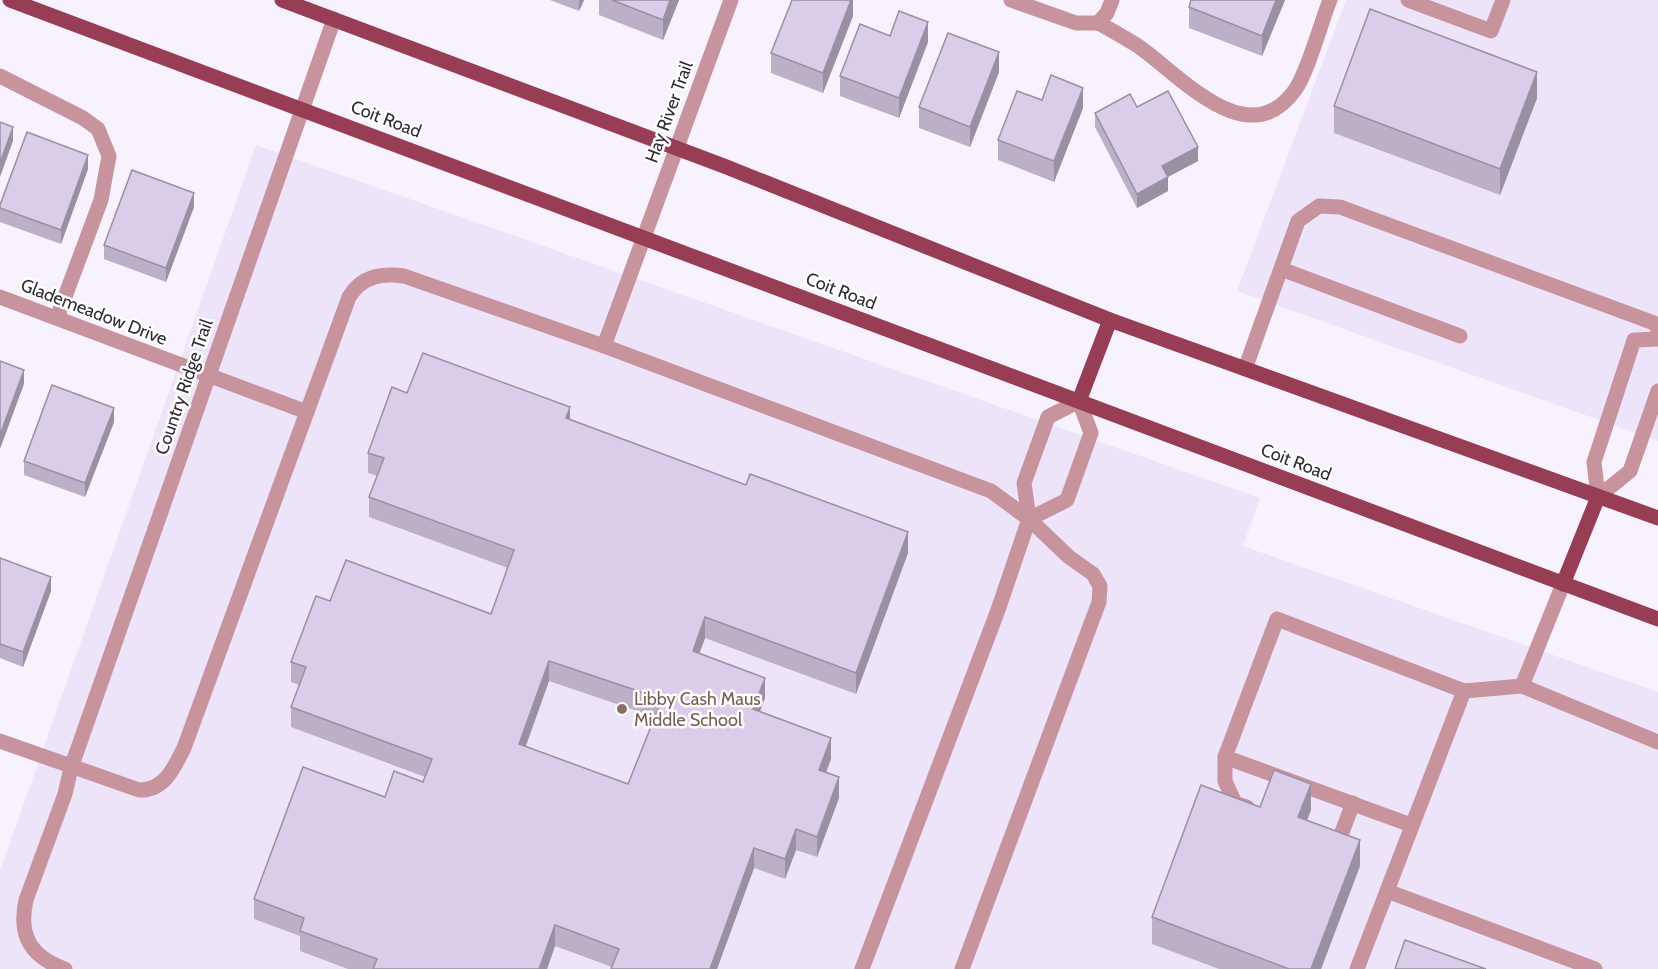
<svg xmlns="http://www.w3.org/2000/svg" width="1658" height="969" font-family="Cabin,sans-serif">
  <rect width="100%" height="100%" fill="#f8f2fe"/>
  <g fill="#eee4fa">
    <path d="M1346,0H1658V441L1237,291Z"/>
    <path d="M256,145L1260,498L1243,546L1658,692V969H0V871Z"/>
  </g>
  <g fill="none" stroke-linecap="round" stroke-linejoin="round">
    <g stroke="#c7939c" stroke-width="15">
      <path d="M1011,0L1076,23H1098"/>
      <path d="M1408,0L1491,31L1503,0"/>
      <path d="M1098,23C1112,30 1125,38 1138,46C1179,74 1248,156 1295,90C1308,72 1321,22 1330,0"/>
      <path d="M1098,23L1107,13L1112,0"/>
      <path d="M0,76L83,118L98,129L109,156L101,200L57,318"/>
      <path d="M1281,269L1460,336"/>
      <path d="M0,297L307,412"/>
      <path d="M604,346L731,0"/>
      <path d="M1245,369L1298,221L1319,206L1340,207L1654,323L1658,328"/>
      <path d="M1598,497L1594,462L1634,340L1658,339"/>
      <path d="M1598,497L1630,471L1658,391"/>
      <path d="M1563,584L1522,686L1464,691L1387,891L1595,969"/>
      <path d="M1522,686L1658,742"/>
      <path d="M0,741L139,790C164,791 174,768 184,748L349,297C362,276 381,273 404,276L604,346L991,491L1029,519L1069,557L1093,574L1100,586L1099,602L962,969"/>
      <path d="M1225,757V781L1235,803L1247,807"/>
      <path d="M1411,825L1225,757L1277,619L1464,691"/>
      <path d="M1327,836L1339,840L1353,803"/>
      <path d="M65,969C31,957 18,936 26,900L65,794L71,768L334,19"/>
      <path d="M862,969L998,610L1029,519L1024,483L1048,417L1079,401L1091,433L1067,500L1029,519"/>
      <path d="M1357,969L1387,891"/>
    </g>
    <g stroke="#973d54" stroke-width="15">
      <path d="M10,0L1658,619"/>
      <path d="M282,0L724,166L1110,320L1658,518"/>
      <path d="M1079,401L1110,320"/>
      <path d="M1563,584L1598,497"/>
    </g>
  </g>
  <g fill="#bbb0c8" fill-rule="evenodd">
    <path d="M550,0H584L579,11Z"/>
    <path d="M599,0H679L663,40L599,15Z"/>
    <path d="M853,0V16L823,93L771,73V53Z"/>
    <path d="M1285,0L1262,56L1189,28V7Z"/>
    <path d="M890,36L928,42L899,118L840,96V76Z"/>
    <path d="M999,72L970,147L919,128V107Z"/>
    <path d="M1537,98L1500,195L1334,133V106Z"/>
    <path d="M1042,100L1083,108L1054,182L998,160V140Z"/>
    <path d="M1137,107L1198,161L1168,177V191L1137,208L1095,127V113Z"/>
    <path d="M88,169L61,244L0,222V205Z"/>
    <path d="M194,207L166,282L104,259V245Z"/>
    <path d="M407,393L570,420L908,553L856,694L705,638L699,653L765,698L759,712L831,759L826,773L839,798L817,857L796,850L785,879L754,868L717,969H611L612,967L555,946L547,969H348L300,951V936L254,919V899L385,797L423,782L425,777L291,727V707L299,685L291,682V662L330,601L491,614L508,568L369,517V497L377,476L368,473V453ZM549,681L655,717L628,784L526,746Z"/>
    <path d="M114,422L85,497L24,475V461Z"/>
    <path d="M0,558L51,591L23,667L0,658Z"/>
    <path d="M1260,807L1311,810L1307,820L1360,866L1321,969H1219L1152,944V917Z"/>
  </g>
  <g fill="#9990a3">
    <path d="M579,0H584L579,11Z"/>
    <path d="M670,0H679L663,40V20Z"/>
    <path d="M851,0H853V16L823,93V73Z"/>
    <path d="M1276,0H1285L1262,56V36Z"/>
    <path d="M928,22V42L899,118V98Z"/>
    <path d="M999,52V72L970,147V127Z"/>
    <path d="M1537,72V98L1500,195V169Z"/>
    <path d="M1083,88V108L1054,182V161Z"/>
    <path d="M13,127V141L0,177V163Z"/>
    <path d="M1198,147V161L1162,180V166Z"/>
    <path d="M88,155V169L61,244V230Z"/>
    <path d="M1168,177V191L1137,208V194Z"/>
    <path d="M194,193V207L166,282V268Z"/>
    <path d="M24,370V384L0,449V435Z"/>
    <path d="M570,407V428L566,418Z"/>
    <path d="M114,408V422L85,497V483Z"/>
    <path d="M908,532V553L856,694V673Z"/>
    <path d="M51,577V591L23,667V652Z"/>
    <path d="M705,617V638L693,671V651Z"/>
    <path d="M549,661V681L519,764V744Z"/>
    <path d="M765,678V698L753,730V709Z"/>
    <path d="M831,738V759L819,790V770Z"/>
    <path d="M839,777V798L817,857V837Z"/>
    <path d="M1311,784V810L1298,843V817Z"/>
    <path d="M796,829V850L785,879V859Z"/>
    <path d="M1360,840V866L1321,969H1311Z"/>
    <path d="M754,848V868L717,969H710Z"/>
    <path d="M555,925V946L547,969H539Z"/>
  </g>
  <g fill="#dacde9" stroke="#9990a3" stroke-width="1.5" fill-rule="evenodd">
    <path d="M612,0H670L663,20Z"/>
    <path d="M792,0H851L823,73L771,53Z"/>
    <path d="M1191,0H1276L1262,36L1189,7Z"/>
    <path d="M1370,9L1537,72L1500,169L1334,106Z"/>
    <path d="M899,11L928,22L899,98L840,76L860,24L890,36Z"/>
    <path d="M948,33L999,52L970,127L919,107Z"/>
    <path d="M1051,75L1083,88L1054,161L998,140L1017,91L1042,100Z"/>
    <path d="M1168,91L1198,147L1162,166L1168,177L1137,194L1095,113L1130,94L1137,107Z"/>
    <path d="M0,122L13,127L0,163Z"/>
    <path d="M27,132L88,155L61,230L0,208V205Z"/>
    <path d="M132,170L194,193L166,268L104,245Z"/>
    <path d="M423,353L570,407L566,418L746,485L750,474L908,532L856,673L705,617L693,651L765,678L753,709L831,738L819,770L839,777L817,837L796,829L785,859L754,848L710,969H611L619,949L555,925L539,969H373L377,959L300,931L304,918L254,899L303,767L385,797L394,771L423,782L432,759L291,707L306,667L291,662L316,596L330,601L346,560L491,614L514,550L369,497L384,458L368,453L392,387L407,393ZM549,661L662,699L628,784L519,744Z"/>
    <path d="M0,361L24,370L0,435Z"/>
    <path d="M52,385L114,408L85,483L24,461Z"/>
    <path d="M0,558L51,577L23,652L0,644Z"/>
    <path d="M1274,770L1311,784L1298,817L1360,840L1311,969H1289L1152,917L1201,785L1260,807Z"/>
    <path d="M1405,940L1486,969H1395Z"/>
  </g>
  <circle fill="#8d6e63" stroke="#fff" stroke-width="2" cx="622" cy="709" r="6"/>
  <g text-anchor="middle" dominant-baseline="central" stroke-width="5" stroke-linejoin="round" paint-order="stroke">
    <g font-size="18" fill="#312b36" stroke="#fff">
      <text transform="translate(669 112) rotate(-70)">Hay River Trail</text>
      <text transform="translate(386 119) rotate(21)">Coit Road</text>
      <text transform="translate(841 291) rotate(21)">Coit Road</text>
      <text transform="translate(94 312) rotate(21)">Glademeadow Drive</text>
      <text transform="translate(184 387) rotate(-71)">Country Ridge Trail</text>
      <text transform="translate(1296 462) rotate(21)">Coit Road</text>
    </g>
    <g font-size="18" fill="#785e54" stroke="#fff" text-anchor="start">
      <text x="634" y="699">Libby Cash Maus<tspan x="634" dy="21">Middle School</tspan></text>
    </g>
  </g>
</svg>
